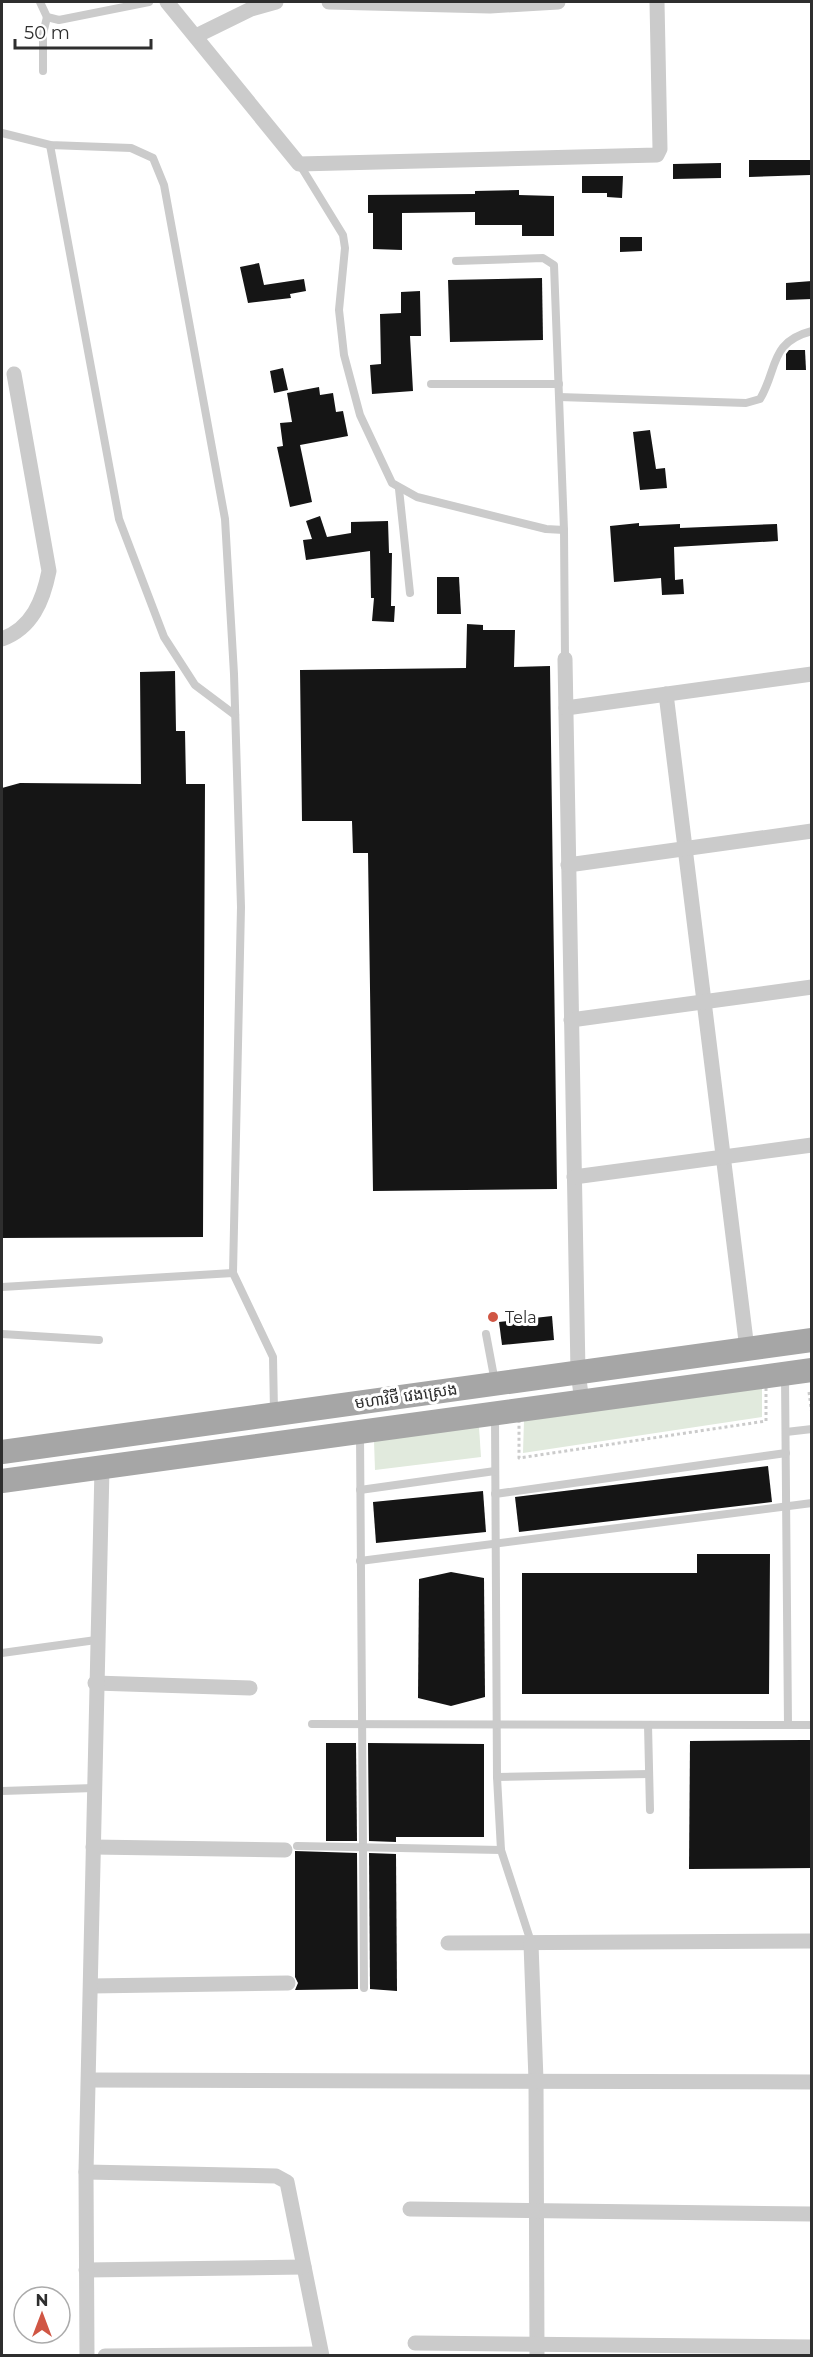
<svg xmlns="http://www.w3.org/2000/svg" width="813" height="2357" font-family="Montserrat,'Noto Sans Khmer',sans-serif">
  <rect width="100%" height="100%" fill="#fff"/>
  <g fill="#e1eadd">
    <path d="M762,1386V1417L523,1453L524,1420Z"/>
    <path d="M479,1427L481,1457L375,1470L374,1441Z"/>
  </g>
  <g fill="#151515">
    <path d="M749,160H810V175L749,177Z"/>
    <path d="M721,163V178L673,179V164Z"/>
    <path d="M582,176H623L622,198L607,197V193H582Z"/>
    <path d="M519,190V195L554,196V236H522V225H475V212L402,213V250L373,249V213H368V195L475,194V191Z"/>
    <path d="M620,237H642V251L620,252Z"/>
    <path d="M259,263L264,285L304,279L306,291L290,294L291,298L248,303L240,267Z"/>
    <path d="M542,278L543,340L450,342L448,280Z"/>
    <path d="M812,281V299L786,300V283Z"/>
    <path d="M420,291L421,336H410L413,391L372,394L370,365L381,364L380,314L401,313V292Z"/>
    <path d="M789,350H805L806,370H786V354Z"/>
    <path d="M283,368L288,390L274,393L270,371Z"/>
    <path d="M319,387L320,395L333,393L336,412L343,411L348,436L300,445L312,502L290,507L277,447L283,446L280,423L292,422L287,393Z"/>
    <path d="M650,430L656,469L665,468L667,488L640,490L633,432Z"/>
    <path d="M320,516L327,537L351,533V522L388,521L389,553H392L391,606H395L394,622L372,621L374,598H371L370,551L306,560L303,540L312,539L306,521Z"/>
    <path d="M639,523V526L680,524V528L777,524L778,541L674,547L675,580L683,579L684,594L662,595L661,578L614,582L610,526Z"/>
    <path d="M437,577H459L461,614H437Z"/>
    <path d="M467,624L483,625V630H515L514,667L550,666L557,1189L373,1191L368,853H353L352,821H302L300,670L466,668Z"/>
    <path d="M175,671L176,731H185L186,784H205L203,1237L2,1238V788L20,783L141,784L140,672Z"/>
    <path d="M552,1316L554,1340L502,1345L499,1322Z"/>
    <path d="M768,1466L772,1502L519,1532L515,1497Z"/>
    <path d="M483,1491L486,1532L376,1543L373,1502Z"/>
    <path d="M697,1554H770L769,1694H522V1573H697Z"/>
    <path d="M451,1572L484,1578L485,1697L451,1706L418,1698L419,1579Z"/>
    <path d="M803,1740H812V1868L689,1869L690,1741Z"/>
    <path d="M326,1743H356L357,1841H326Z"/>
    <path d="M368,1743L484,1744V1837H396V1842L369,1841Z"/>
    <path d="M295,1851L357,1853L358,1989L295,1990L298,1983L295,1977Z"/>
    <path d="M369,1853L396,1854L397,1991L370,1989Z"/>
  </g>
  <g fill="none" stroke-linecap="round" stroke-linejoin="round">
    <g stroke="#cbcbcb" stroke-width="3" stroke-dasharray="3 3" stroke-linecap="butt">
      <path d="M766,1382V1421L519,1458V1417Z"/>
      <path d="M809,1392L812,1415"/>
    </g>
    <g stroke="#cbcbcb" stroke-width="8">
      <path d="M40,2L47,17L59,20L149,2"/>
      <path d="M43,71V34L47,17"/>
      <path d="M2,133L50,145L131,148L153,158L164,185L225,519L234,674L241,907L233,1273L273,1357L274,1412"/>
      <path d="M50,145L119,519L164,637L195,685L235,715"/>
      <path d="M300,165L343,235L345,248L339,310L344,355L360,415L392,483L417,497L546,529L564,530"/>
      <path d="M456,261L543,258L554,265L564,530L565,659"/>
      <path d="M431,384H559"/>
      <path d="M559,397L746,403L760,399C778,369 769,342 812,331"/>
      <path d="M399,489L410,593"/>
      <path d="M2,1287L233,1273"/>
      <path d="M2,1334L99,1340"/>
      <path d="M486,1334L495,1382"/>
      <path d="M785,1376L788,1725"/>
      <path d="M495,1416L497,1777L501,1850L531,1942"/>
      <path d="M786,1432L812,1429"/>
      <path d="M360,1434L364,1988"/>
      <path d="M360,1490L495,1471"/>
      <path d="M495,1494L786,1453"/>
      <path d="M360,1561L812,1503"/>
      <path d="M2,1653L96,1640"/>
      <path d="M312,1724L812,1725"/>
      <path d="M648,1725L650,1810"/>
      <path d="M497,1777L649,1774"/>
      <path d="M2,1791L94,1788"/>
      <path d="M297,1846L501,1850"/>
    </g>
    <g stroke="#cbcbcb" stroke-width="15">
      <path d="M167,2L299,164L657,155L660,149L657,2"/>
      <path d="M329,2L490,6L558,2"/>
      <path d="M196,36L251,9L276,2"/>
      <path d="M2,639C32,628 43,601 49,571L14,374"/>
      <path d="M565,659L578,1372L582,1402"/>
      <path d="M666,694L747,1349"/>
      <path d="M566,708L812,674"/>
      <path d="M568,865L812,831"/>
      <path d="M571,1020L812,987"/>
      <path d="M574,1177L812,1145"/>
      <path d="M95,1683L250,1688"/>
      <path d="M93,1847L285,1850"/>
      <path d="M448,1943L812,1941"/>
      <path d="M531,1944L536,2080L537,2356"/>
      <path d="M91,1986L288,1983"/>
      <path d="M90,2080L812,2082"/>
      <path d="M86,2172L276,2176L287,2182L322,2356"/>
      <path d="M410,2209L812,2214"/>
      <path d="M86,2270L304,2267"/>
      <path d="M415,2343L812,2347"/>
      <path d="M87,2356L86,2172L102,1468"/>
      <path d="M105,2356L321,2354"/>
    </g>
    <g stroke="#a6a6a6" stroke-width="24">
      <path d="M2,1452L812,1340"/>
      <path d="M2,1481L812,1370"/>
    </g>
  </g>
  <circle fill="#d05644" stroke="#fff" stroke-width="2" cx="493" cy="1317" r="6"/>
  <g text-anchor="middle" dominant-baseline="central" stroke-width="6" stroke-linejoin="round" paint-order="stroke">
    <g font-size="16" fill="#2e2e2e" stroke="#fff" text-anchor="start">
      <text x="505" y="1317">Tela</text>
    </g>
    <g font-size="16" fill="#2e2e2e" stroke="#fff">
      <text transform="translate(406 1396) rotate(-8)">មហាវិថី វេងស្រេង</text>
    </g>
  </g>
  <rect width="813" height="2357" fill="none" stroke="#2e2e2e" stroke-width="6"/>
  <g transform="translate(42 2315)"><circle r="28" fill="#ffffff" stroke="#ababab" stroke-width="1.5"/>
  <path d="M0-4.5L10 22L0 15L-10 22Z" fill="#d05644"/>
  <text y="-9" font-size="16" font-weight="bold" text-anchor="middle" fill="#2e2e2e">N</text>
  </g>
  <path d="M15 39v9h136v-9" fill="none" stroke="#2e2e2e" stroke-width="3"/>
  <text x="24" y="39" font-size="18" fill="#2e2e2e" stroke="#ffffff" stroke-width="4.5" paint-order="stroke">50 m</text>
</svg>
